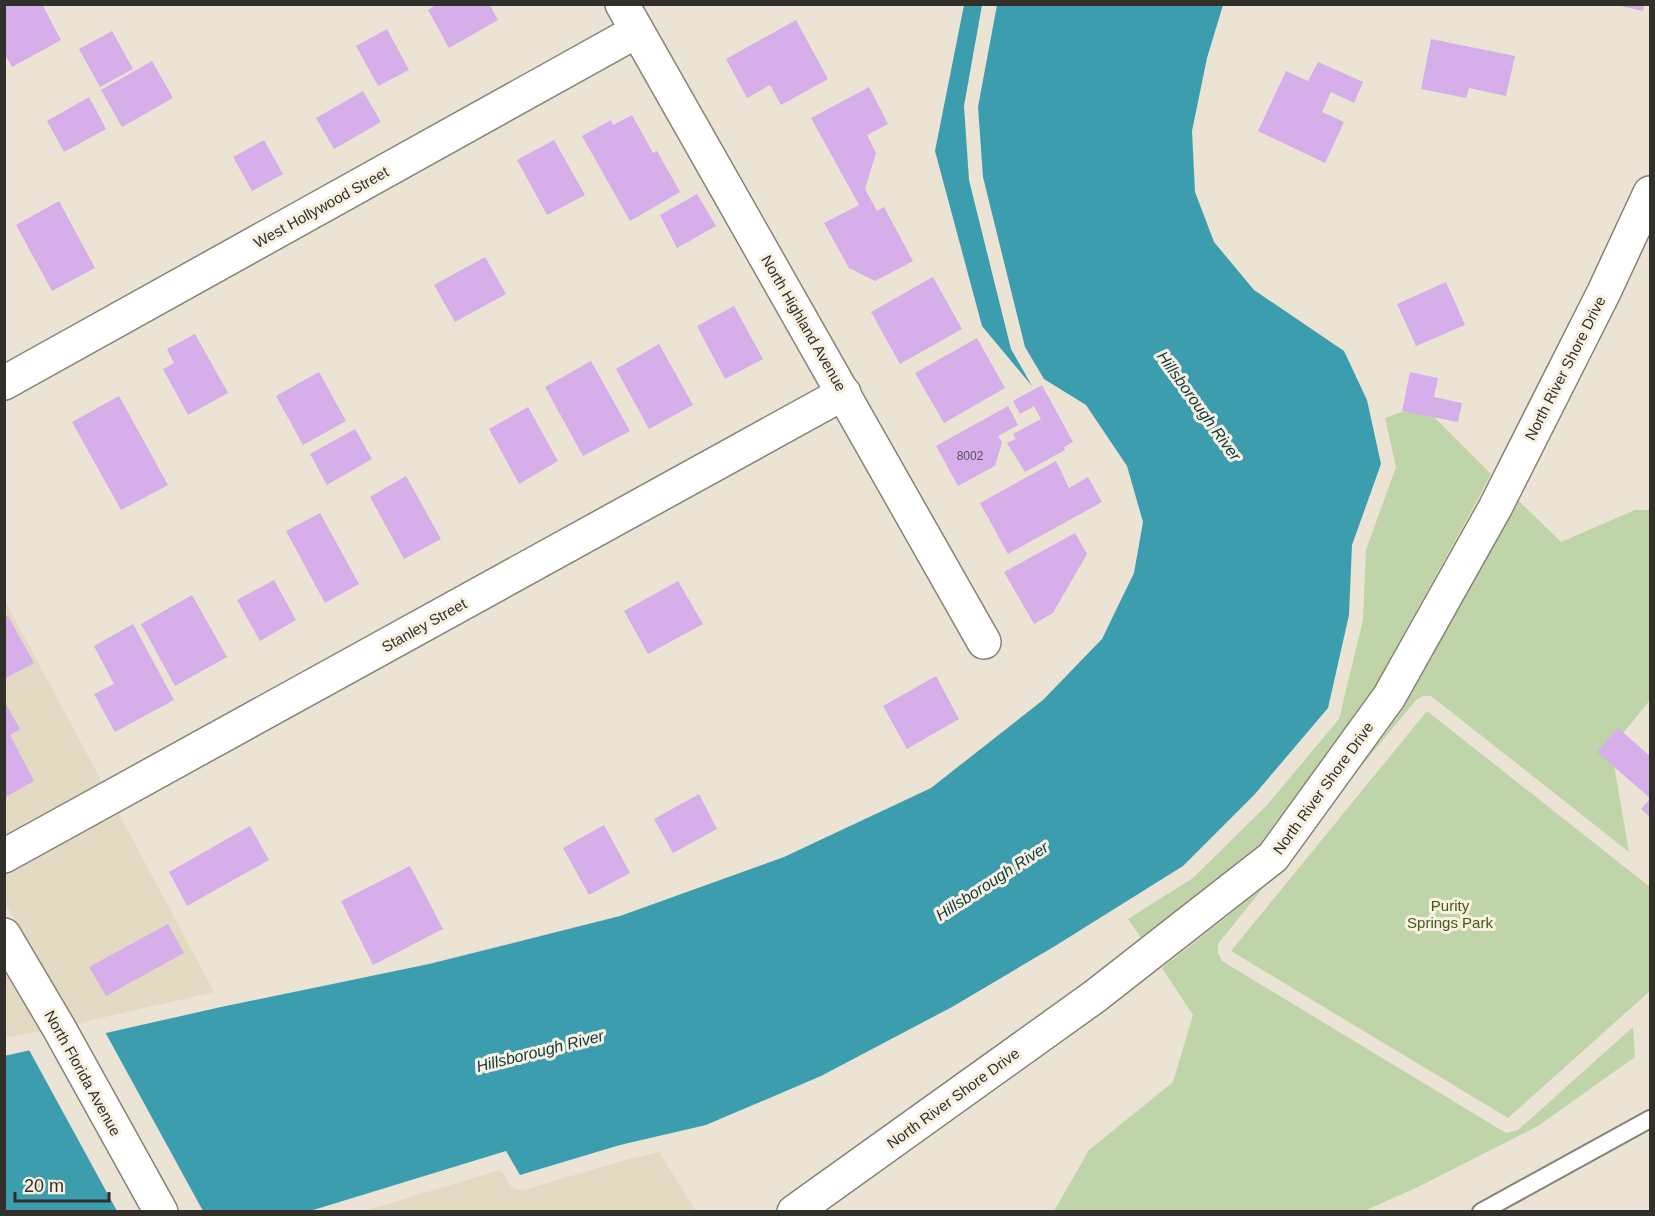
<svg xmlns="http://www.w3.org/2000/svg" width="1655" height="1216" font-family="Helvetica,sans-serif">
  <rect width="100%" height="100%" fill="#ebe4d4"/>
  <g fill="#e3dac3">
    <path d="M4,599L102,782L5,835H4Z"/>
    <path d="M119,814L214,992L75,1024L5,903L4,877Z"/>
    <path d="M5,968L41,1031L5,1038Z"/>
    <path d="M659,1152L696,1211H364L500,1170L511,1186L515,1189L524,1190L625,1160Z"/>
  </g>
  <g fill="#c0d4aa">
    <path d="M1422,405L1491,474L1479,497L1375,686L1260,844L1141,938L1128,919L1193,878L1267,805L1339,719L1363,620L1366,550L1396,467L1385,418Z"/>
    <path d="M1518,500L1561,542L1635,510H1650V700L1611,748L1629,852L1431,696H1423L1416,700L1359,769L1403,709Z"/>
    <path d="M1427,711L1650,887V991L1508,1118L1231,951Z"/>
    <path d="M1262,889L1218,944V953L1222,961L1506,1133L1518,1130L1633,1027L1635,1057L1538,1126L1420,1186L1364,1211H1054L1089,1150L1173,1082L1193,1015L1162,968Z"/>
  </g>
  <g fill="#3c9daf">
    <path d="M964,5H982L964,106L969,180L1011,349L1032,386L982,326L935,151Z"/>
    <path d="M997,5H1223L1207,58L1192,131L1195,192L1214,242L1254,290L1344,351L1367,400L1381,464L1352,545L1349,615L1328,708L1255,794L1183,866L1055,946L952,1007L821,1076L706,1125L620,1145L520,1175L506,1151L310,1211H5L4,1056L221,1007L429,964L620,916L784,857L931,788L1043,700L1102,639L1134,573L1143,522L1127,466L1086,405L1044,379L1025,347L983,177L978,107Z"/>
  </g>
  <path fill="#ebe4d4" d="M104,1030L203,1211H117L28,1048Z"/>
  <g fill="#d6aeea">
    <path d="M4,4H42L61,40L12,67L4,53Z"/>
    <path d="M437,4H489L498,20L449,48L428,10Z"/>
    <path d="M1612,4H1644L1643,11Z"/>
    <path d="M796,20L828,79L781,105L770,85L747,98L726,59Z"/>
    <path d="M387,29L409,70L378,86L356,46Z"/>
    <path d="M112,31L133,69L100,87L79,49Z"/>
    <path d="M1431,39L1515,56L1506,96L1469,88L1466,98L1421,89Z"/>
    <path d="M152,61L173,98L122,127L101,90Z"/>
    <path d="M1318,62L1363,82L1354,103L1331,92L1322,112L1344,122L1325,163L1258,131L1286,71L1308,81Z"/>
    <path d="M869,87L888,124L867,135L876,153L865,189L877,211L884,207L913,261L875,281L849,268L824,223L859,205L811,118Z"/>
    <path d="M363,91L381,122L334,149L316,118Z"/>
    <path d="M89,97L106,129L64,152L47,121Z"/>
    <path d="M632,115L653,153L657,151L680,192L630,221L582,136L611,120L613,125Z"/>
    <path d="M264,140L283,174L252,191L233,157Z"/>
    <path d="M554,140L585,195L547,215L517,160Z"/>
    <path d="M697,194L716,226L677,248L660,215Z"/>
    <path d="M59,201L95,268L52,291L16,225Z"/>
    <path d="M485,257L506,294L455,322L434,285Z"/>
    <path d="M933,277L962,329L900,364L871,312Z"/>
    <path d="M1446,282L1465,325L1416,346L1397,304Z"/>
    <path d="M734,306L763,359L725,379L697,326Z"/>
    <path d="M195,334L228,393L188,415L163,369L174,363L167,349Z"/>
    <path d="M977,338L1005,388L944,423L915,373Z"/>
    <path d="M659,344L693,405L649,429L616,369Z"/>
    <path d="M591,361L630,431L583,456L545,387Z"/>
    <path d="M319,372L346,421L303,445L276,396Z"/>
    <path d="M1410,372L1438,378L1434,397L1462,403L1458,422L1402,411Z"/>
    <path d="M1042,385L1073,442L1064,447L1065,450L1025,472L1007,443L1016,439L1013,434L1041,419L1034,406L1020,414L1013,401Z"/>
    <path d="M119,396L168,485L121,510L72,422Z"/>
    <path d="M1008,406L1018,425L998,436L1002,442L995,466L958,486L936,446Z"/>
    <path d="M528,407L558,461L519,484L489,429Z"/>
    <path d="M355,429L372,459L327,485L310,454Z"/>
    <path d="M1056,461L1069,488L1088,477L1102,502L1008,554L980,503Z"/>
    <path d="M406,476L441,539L404,559L370,497Z"/>
    <path d="M320,513L359,584L325,603L286,531Z"/>
    <path d="M1075,533L1087,554L1053,613L1034,624L1004,572Z"/>
    <path d="M274,580L296,620L260,641L237,600Z"/>
    <path d="M678,581L703,624L648,654L624,611Z"/>
    <path d="M192,595L227,657L175,686L141,624Z"/>
    <path d="M8,616L34,663L4,679V618Z"/>
    <path d="M133,624L174,700L115,732L94,694L114,684L94,646Z"/>
    <path d="M936,676L959,719L907,749L883,706Z"/>
    <path d="M4,701L20,729L10,735L34,781L4,798Z"/>
    <path d="M1618,728L1650,756V798L1597,752Z"/>
    <path d="M699,794L717,829L673,853L654,819Z"/>
    <path d="M1650,799V817L1641,809Z"/>
    <path d="M604,825L630,873L589,895L563,848Z"/>
    <path d="M250,826L269,860L187,906L169,872Z"/>
    <path d="M410,866L443,929L373,965L341,901Z"/>
    <path d="M168,924L184,953L106,996L89,967Z"/>
  </g>
  <g fill="none" stroke-linecap="round" stroke-linejoin="round">
    <defs>
      <path id="lane" d="M1481,1212L1650,1119"/>
      <g id="street">
        <path d="M622,4L984,642"/>
        <path d="M4,383L637,31"/>
        <path d="M4,856L844,393"/>
        <path d="M794,1212L1094,997L1273,857L1389,697L1495,508L1604,292L1650,193"/>
      </g>
      <path id="primary" d="M4,935L59,1028L161,1212"/>
    </defs>
    <use href="#lane" stroke="#888274" stroke-width="20"/>
    <use href="#street" stroke="#888274" stroke-width="36"/>
    <use href="#primary" stroke="#888274" stroke-width="36"/>
    <use href="#lane" stroke="#fff" stroke-width="16"/>
    <use href="#street" stroke="#fff" stroke-width="33"/>
    <use href="#primary" stroke="#fff" stroke-width="33"/>
  </g>
  <g text-anchor="middle" dominant-baseline="central" stroke-width="6" stroke-linejoin="round" paint-order="stroke">
    <g font-size="12" fill="#5a4f59">
      <text x="970" y="456">8002</text>
    </g>
    <g font-size="15" fill="#312f29" stroke="#f8f1e1">
      <text transform="translate(321 207) rotate(-29)">West Hollywood Street</text>
      <text transform="translate(804 323) rotate(60)">North Highland Avenue</text>
      <text transform="translate(1565 368) rotate(-63)">North River Shore Drive</text>
      <text transform="translate(424 625) rotate(-29)">Stanley Street</text>
      <text transform="translate(1323 788) rotate(-54)">North River Shore Drive</text>
      <text transform="translate(83 1073) rotate(61)">North Florida Avenue</text>
      <text transform="translate(953 1098) rotate(-36)">North River Shore Drive</text>
    </g>
    <g font-size="15" fill="#405a17" stroke="#f8f1e1">
      <text x="1450" y="905">Purity<tspan x="1450" dy="17">Springs Park</tspan></text>
    </g>
    <g font-size="16" font-style="italic" fill="#0c3941" stroke="#f8f1e1">
      <text transform="translate(1199 406) rotate(54)">Hillsborough River</text>
      <text transform="translate(992 881) rotate(-33)">Hillsborough River</text>
      <text transform="translate(540 1051) rotate(-14)">Hillsborough River</text>
    </g>
  </g>
  <rect width="1655" height="1216" fill="none" stroke="#312f29" stroke-width="12"/>
  <path d="M15 1192v9h94v-9" fill="none" stroke="#312f29" stroke-width="3"/>
  <text x="24" y="1192" font-size="18" fill="#312f29" stroke="#f8f1e1" stroke-width="4.5" paint-order="stroke">20 m</text>
</svg>
